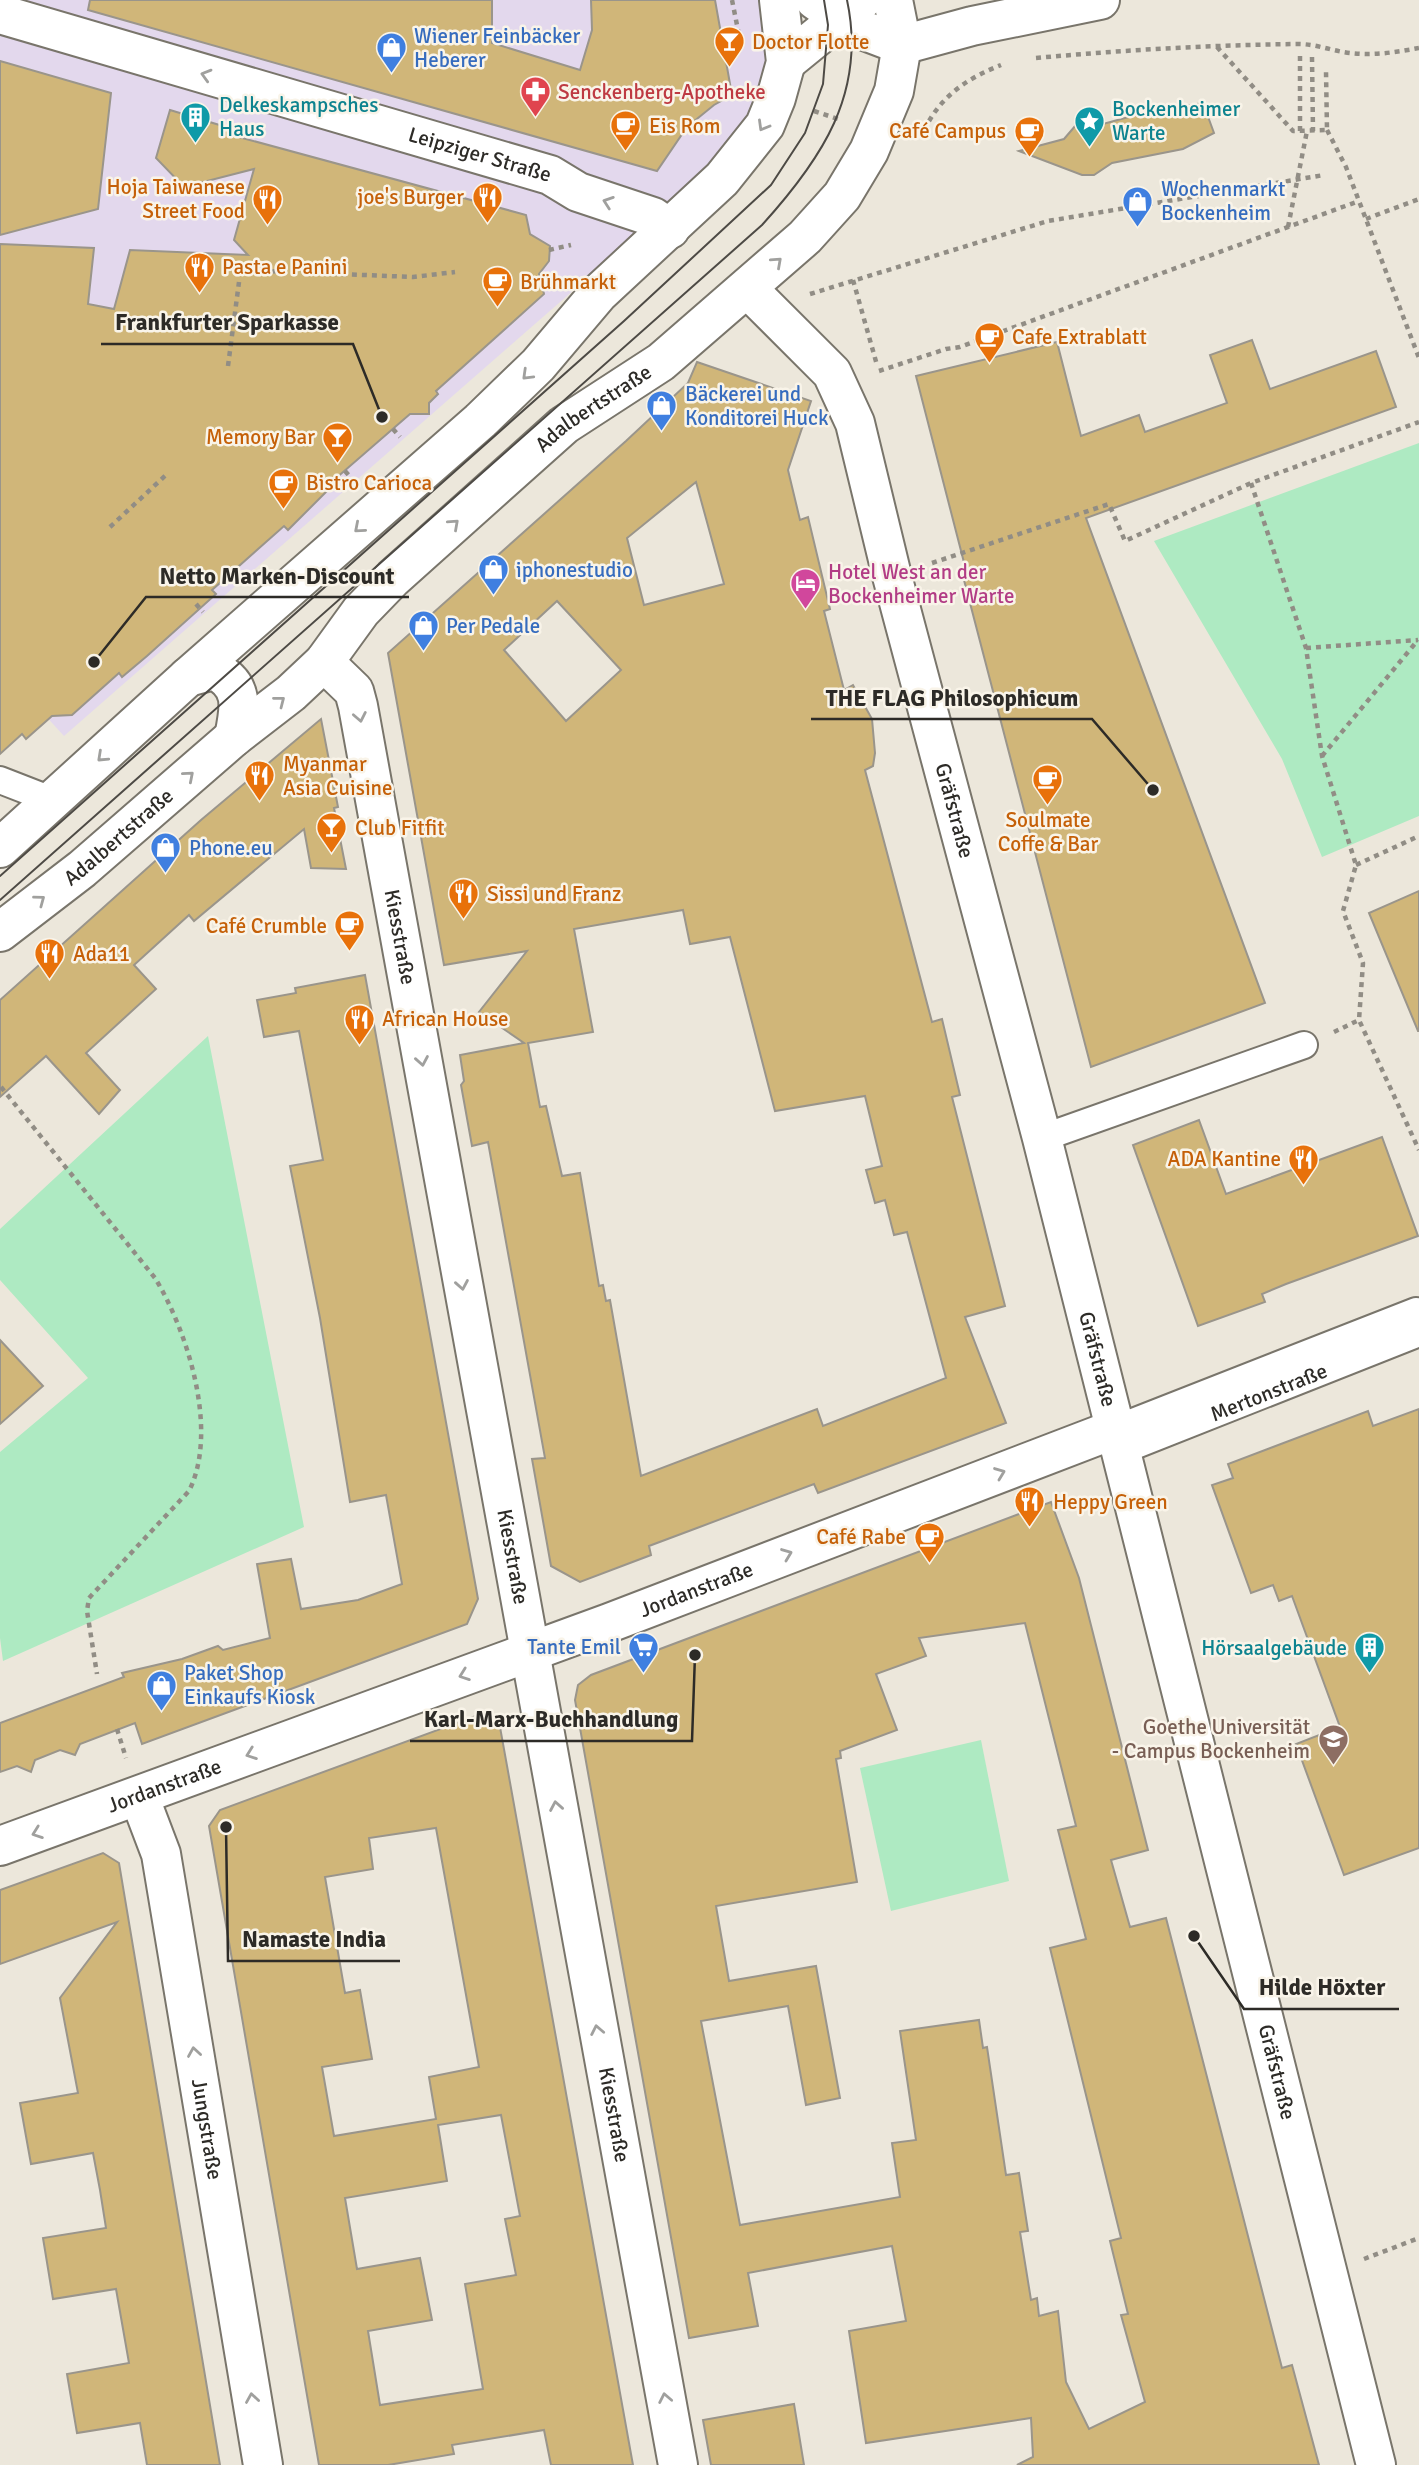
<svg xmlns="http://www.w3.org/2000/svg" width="1419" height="2465" font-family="Signika,sans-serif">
  <rect width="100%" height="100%" fill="#ece7db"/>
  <path fill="#e3d8ed" d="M0,0H762L772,54L746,126L696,177L567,296L64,736L0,666Z"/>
  <g fill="#aeeac2">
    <path d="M1419,443V816L1322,857L1282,759L1154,541Z"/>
    <path d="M208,1036L304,1527L3,1661L0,1638V1452L88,1378L0,1280V1229Z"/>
    <path d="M981,1740L1009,1881L891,1911L860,1768Z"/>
  </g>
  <g fill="#d0b679" stroke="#9a958b" stroke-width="2" fill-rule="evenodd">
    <path d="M90,0H492V43L580,70L592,30L591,0H715L732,95L714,105L687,127L657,171L88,10Z"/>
    <path d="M0,61L111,93L98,209L0,235Z"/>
    <path d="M1203,103L1214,133L1183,149L1112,163L1094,175H1082L1019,151L1064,139L1076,125L1085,123L1103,124L1169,106L1170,109Z"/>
    <path d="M170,110L236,130L235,136L526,215L530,234L550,246L549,261L539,274L544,294L436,391L438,394L429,403V414H410L335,479L337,481L288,530L284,526L212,590L216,594L147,656L122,677L119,673L72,715L52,716L26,739L22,734L0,754V244L94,248L88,304L114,309L130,250L248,255L234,240L254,169L184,187L156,158Z"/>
    <path d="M1252,340L1270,389L1376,351L1396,407L1086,518L1265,1003L1091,1067L964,580L968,578L916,376L1057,342L1081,436L1139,415L1145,432L1227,403L1210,355Z"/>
    <path d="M697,362L811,401L788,470L800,520L808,517L830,609L824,611L844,690L853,685L872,719L875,753L873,766L865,770L932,1022L942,1019L960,1095L952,1097L1005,1306L965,1317L1006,1423L818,1493L814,1484L697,1528L649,1546L651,1555L580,1582L551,1566L532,1459L545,1458L497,1192L488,1142L472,1146L461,1085L464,1081L460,1055L524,1043L479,1012L527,951L444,965L388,653L626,441L688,383ZM696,482L724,584L644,605L627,538ZM557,601L621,670L566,721L504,650ZM683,910L690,944L730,937L775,1111L865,1096L882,1166L866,1170L875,1203L885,1200L894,1235L907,1232L946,1378L823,1426L817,1409L641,1476L610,1300L606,1301L603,1285L599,1286L580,1173L562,1176L546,1106L540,1107L528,1043L593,1032L574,929Z"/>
    <path d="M321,719L338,807L334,808L346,869L311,868L304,829L194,921L189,915L134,965L156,989L86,1053L120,1090L99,1114L46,1056L0,1097V1000L201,820Z"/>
    <path d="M1419,891V1031H1418L1369,913Z"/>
    <path d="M365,975L478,1599L467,1624L142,1744L135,1723L80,1744L75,1755L60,1750L35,1760L31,1772L17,1766L0,1772V1723L124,1677L122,1673L182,1659L218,1646L223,1650L270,1638L257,1564L291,1559L301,1609L358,1600L402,1584L386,1495L350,1502L320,1318L290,1166L323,1160L299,1031L264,1037L257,1000L296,993L295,988Z"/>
    <path d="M1199,1120L1226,1194L1382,1137L1418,1236L1286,1284L1262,1294L1265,1302L1198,1326L1133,1145Z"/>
    <path d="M0,1340L43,1386L0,1424Z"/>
    <path d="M1419,1409V1848L1344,1875L1296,1744L1340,1727L1292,1596L1279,1601L1273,1585L1251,1593L1212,1485L1233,1478L1228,1464L1368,1411L1373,1426Z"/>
    <path d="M1051,1502L1079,1578L1148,1850L1111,1860L1130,1927L1166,1918L1282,2368L1292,2365L1319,2465H1017L1033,2457L1031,2418L866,2443L849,2331L906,2321L892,2246L748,2273L758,2326L689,2338L575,1700L578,1685L591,1675ZM1025,1623L1076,1826L1058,1830L1086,1939L1050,1948L1121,2238L1110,2241L1128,2314L1121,2315L1145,2402L1089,2429L1066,2382L1058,2311L1039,2316L1037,2298L1031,2300L1020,2232L1028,2231L1019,2173L1006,2175L987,2047L983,2048L979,2020L900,2031L916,2140L892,2143L900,2197L740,2225L701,2021L788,2006L806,2105L840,2098L816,1966L729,1981L716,1906L857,1882L836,1759L841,1758L840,1751L897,1730L876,1674L926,1656L919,1638Z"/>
    <path d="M481,1714L500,1727L633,2465H551L544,2430L452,2445L454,2454L388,2465H319L209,1826L220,1810ZM436,1828L479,2067L429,2077L436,2119L334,2136L322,2067L372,2059L360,1990L345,1993L325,1877L373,1869L369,1838ZM501,2115L520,2216L505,2219L516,2275L465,2284L483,2389L380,2405L368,2331L432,2320L420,2258L357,2269L345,2198L447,2181L438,2125Z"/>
    <path d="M103,1853L119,1863L220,2465H147L140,2423L77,2433L67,2374L129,2363L116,2289L53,2299L43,2238L106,2228L100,2190L93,2153L31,2164L20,2103L78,2093L60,1998L117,1922L0,1964V1890Z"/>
    <path d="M794,2404L804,2465H711L703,2420Z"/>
  </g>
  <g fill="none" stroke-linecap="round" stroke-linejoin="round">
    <defs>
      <g id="service">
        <path d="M0,780L54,801"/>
        <path d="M1042,1138L1304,1045"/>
        <path d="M1115,1429L1416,1311"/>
        <path id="s1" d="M1121,1451L1419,1333"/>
      </g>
      <g id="minor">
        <path id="s2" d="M0,14L550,175L578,192L653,217L670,229"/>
        <path id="s3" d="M748,289L832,373L855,423L892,576L1042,1138L1376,2465"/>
        <path id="s4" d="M324,662L354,691L358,706L678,2465"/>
        <path id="s5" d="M139,1796L161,1854L263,2465"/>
        <path id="s6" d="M0,1846L609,1623L1115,1429"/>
      </g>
      <g id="tertiary">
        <path d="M815,0L852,26L902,45"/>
        <path d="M902,45L972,26L1100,0"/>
        <path d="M786,62L862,0"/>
        <path d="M188,677L214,670C245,685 240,708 234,737"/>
        <path d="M0,848L188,677L480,421L538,365L599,293L722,179L765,125L776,98L786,62L779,0"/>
        <path id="s7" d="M0,932L82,869L234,737L291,693L324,662L361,611L393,578L564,425L661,362L805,237L842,196L869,151L894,91L902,45L893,0"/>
      </g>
    </defs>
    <use href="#service" stroke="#79756b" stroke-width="30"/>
    <use href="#minor" stroke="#79756b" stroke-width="42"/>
    <use href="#tertiary" stroke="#79756b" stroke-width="42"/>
    <g stroke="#918d85" stroke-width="4.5" stroke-dasharray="5 5" stroke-linecap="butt">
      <path d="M732,0L739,35"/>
      <path d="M1217,47L1293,131L1327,130L1326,71"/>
      <path d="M1300,56V131"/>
      <path d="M1312,57L1313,131"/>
      <path d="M1036,58C1124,50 1210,45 1298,44C1317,44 1332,51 1350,53C1373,56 1397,52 1419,48"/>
      <path d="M814,111L838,119"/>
      <path d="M929,121C946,92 971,77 1001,65"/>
      <path d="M1327,130L1346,167L1419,358"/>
      <path d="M1366,219L1419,199"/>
      <path d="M1288,227L1307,131"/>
      <path d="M549,250L571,245"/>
      <path d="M242,270L413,277L455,272"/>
      <path d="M853,280L877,365"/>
      <path d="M810,294L1048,221L1324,175"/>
      <path d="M228,366L239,282"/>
      <path d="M879,371L946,349L960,347L1359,201"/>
      <path d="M393,429L400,437"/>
      <path d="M345,471L353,480"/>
      <path d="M1251,483L1306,648L1322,756L1356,865L1343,911L1363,963L1359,1020L1419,1150"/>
      <path d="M110,527L166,475"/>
      <path d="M932,563L1109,504L1125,541L1251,483L1419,422"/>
      <path d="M196,604L203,612"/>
      <path d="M1306,648L1418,640"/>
      <path d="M1322,756L1418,640"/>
      <path d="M1356,865L1419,836"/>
      <path d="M1334,1032L1359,1020"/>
      <path d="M1,1087L155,1278C188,1332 219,1431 189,1491L89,1598L87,1611L97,1674"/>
      <path d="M117,1729L126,1758"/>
      <path d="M1364,2259L1419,2238"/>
    </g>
    <use href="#service" stroke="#fff" stroke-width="26"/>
    <use href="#minor" stroke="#fff" stroke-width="38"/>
    <use href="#tertiary" stroke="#fff" stroke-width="38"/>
    <g stroke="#4d4a45" stroke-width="2">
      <path d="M0,876L624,321L771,185L805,133L823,84L828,25L824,0"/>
      <path d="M0,900L762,225C821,160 867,93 847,0"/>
    </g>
  </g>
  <defs><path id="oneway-chevron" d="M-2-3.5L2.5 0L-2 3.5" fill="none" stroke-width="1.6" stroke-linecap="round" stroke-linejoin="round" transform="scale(1.75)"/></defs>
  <g stroke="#a0a09e">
    <use href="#oneway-chevron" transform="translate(206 75) rotate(-164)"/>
    <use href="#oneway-chevron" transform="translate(763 126) rotate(120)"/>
    <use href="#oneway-chevron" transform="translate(608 202) rotate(-161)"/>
    <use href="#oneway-chevron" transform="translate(777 262) rotate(-42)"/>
    <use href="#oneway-chevron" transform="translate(527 375) rotate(136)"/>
    <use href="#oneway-chevron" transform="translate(454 524) rotate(-42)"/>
    <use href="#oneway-chevron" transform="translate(359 528) rotate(139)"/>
    <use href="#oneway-chevron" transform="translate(280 701) rotate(-38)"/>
    <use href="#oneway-chevron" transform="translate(360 717) rotate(79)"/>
    <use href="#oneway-chevron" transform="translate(102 757) rotate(137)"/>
    <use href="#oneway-chevron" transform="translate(189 776) rotate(-41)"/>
    <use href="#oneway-chevron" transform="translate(40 900) rotate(-37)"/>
    <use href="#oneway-chevron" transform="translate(422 1061) rotate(80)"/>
    <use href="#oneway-chevron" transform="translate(462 1285) rotate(80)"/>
    <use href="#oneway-chevron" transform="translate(1000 1473) rotate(-21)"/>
    <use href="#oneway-chevron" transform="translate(787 1554) rotate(-21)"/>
    <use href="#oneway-chevron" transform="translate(464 1675) rotate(160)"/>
    <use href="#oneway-chevron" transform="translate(251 1754) rotate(160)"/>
    <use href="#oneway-chevron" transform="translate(556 1806) rotate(-100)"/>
    <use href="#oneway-chevron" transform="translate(37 1833) rotate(160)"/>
    <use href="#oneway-chevron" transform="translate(597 2030) rotate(-101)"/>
    <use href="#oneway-chevron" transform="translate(194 2052) rotate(-99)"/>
    <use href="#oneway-chevron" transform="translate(252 2398) rotate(-99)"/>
    <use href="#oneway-chevron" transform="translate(665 2398) rotate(-101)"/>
  </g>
  <defs>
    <symbol id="bar-pin" viewBox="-11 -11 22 30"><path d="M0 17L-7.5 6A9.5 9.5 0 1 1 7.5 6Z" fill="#e8710a" stroke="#f9f4e9"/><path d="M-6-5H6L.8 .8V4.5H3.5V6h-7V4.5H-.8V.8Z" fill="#fff"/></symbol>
    <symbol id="shop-pin" viewBox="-11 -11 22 30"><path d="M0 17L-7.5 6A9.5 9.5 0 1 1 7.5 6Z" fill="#3f7fe0" stroke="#f9f4e9"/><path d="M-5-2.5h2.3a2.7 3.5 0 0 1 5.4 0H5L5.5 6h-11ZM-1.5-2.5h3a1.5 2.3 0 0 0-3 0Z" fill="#fff"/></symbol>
    <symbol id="pharmacy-pin" viewBox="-11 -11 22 30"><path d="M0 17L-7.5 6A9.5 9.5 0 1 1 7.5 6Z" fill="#e0444e" stroke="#f9f4e9"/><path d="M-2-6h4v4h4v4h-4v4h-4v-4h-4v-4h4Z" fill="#fff"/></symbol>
    <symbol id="building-pin" viewBox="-11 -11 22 30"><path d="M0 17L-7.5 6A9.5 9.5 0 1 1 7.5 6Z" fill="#0f9aa8" stroke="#f9f4e9"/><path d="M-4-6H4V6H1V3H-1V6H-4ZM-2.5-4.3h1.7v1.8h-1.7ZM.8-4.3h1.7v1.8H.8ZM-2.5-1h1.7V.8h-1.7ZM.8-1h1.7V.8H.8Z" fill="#fff"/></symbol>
    <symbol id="sight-pin" viewBox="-11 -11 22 30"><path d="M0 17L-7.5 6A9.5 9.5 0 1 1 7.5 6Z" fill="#0f9aa8" stroke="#f9f4e9"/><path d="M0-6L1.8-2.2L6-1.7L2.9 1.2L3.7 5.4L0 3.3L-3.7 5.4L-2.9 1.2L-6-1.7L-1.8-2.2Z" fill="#fff"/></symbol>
    <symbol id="cafe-pin" viewBox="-11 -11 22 30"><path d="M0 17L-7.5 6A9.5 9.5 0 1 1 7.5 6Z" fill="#e8710a" stroke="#f9f4e9"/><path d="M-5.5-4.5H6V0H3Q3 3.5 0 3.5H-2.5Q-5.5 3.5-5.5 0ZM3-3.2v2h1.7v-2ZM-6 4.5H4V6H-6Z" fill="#fff"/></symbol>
    <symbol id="restaurant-pin" viewBox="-11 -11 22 30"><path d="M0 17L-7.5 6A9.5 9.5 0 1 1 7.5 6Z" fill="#e8710a" stroke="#f9f4e9"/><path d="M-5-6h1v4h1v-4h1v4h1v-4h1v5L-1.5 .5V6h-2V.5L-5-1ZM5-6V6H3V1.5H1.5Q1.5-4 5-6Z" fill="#fff"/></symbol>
    <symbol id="hotel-pin" viewBox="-11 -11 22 30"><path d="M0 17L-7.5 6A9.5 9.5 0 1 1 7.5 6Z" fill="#d1479c" stroke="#f9f4e9"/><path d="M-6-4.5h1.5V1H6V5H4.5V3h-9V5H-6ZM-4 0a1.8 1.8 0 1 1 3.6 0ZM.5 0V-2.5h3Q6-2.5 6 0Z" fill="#fff"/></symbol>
    <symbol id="supermarket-pin" viewBox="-11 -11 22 30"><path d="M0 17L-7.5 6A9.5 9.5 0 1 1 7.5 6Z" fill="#3f7fe0" stroke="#f9f4e9"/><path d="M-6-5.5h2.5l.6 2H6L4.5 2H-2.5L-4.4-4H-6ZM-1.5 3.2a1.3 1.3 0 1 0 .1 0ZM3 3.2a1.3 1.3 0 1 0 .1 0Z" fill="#fff"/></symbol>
    <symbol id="university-pin" viewBox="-11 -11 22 30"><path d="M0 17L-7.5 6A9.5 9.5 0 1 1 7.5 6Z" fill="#8d6e63" stroke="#f9f4e9"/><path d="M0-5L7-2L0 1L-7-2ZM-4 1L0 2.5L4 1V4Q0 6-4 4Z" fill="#fff"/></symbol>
  </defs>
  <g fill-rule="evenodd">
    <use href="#bar-pin" x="712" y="24" width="35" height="47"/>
    <use href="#shop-pin" x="374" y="30" width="35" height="47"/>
    <use href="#pharmacy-pin" x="518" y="74" width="35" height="47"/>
    <use href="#building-pin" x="178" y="100" width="35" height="47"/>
    <use href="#sight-pin" x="1072" y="104" width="35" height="47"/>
    <use href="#cafe-pin" x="608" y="108" width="35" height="47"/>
    <use href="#cafe-pin" x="1012" y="114" width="35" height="47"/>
    <use href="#restaurant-pin" x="470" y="180" width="35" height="47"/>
    <use href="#restaurant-pin" x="250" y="182" width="35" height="47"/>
    <use href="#shop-pin" x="1120" y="184" width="35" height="47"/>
    <use href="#restaurant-pin" x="182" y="250" width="35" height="47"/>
    <use href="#cafe-pin" x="480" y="264" width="35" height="47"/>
    <use href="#cafe-pin" x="972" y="320" width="35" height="47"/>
    <use href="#shop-pin" x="644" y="388" width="35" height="47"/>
    <use href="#bar-pin" x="320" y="420" width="35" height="47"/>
    <use href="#cafe-pin" x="266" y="466" width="35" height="47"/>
    <use href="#shop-pin" x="476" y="552" width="35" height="47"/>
    <use href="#hotel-pin" x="788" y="566" width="35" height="47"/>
    <use href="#shop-pin" x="406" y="608" width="35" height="47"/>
    <use href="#restaurant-pin" x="242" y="758" width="35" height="47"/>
    <use href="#cafe-pin" x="1030" y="762" width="35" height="47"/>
    <use href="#bar-pin" x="314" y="810" width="35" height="47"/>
    <use href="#shop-pin" x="148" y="830" width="35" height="47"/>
    <use href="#restaurant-pin" x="446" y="876" width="35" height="47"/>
    <use href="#cafe-pin" x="332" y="908" width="35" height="47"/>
    <use href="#restaurant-pin" x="32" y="936" width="35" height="47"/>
    <use href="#restaurant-pin" x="342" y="1002" width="35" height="47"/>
    <use href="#restaurant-pin" x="1286" y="1142" width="35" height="47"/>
    <use href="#restaurant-pin" x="1012" y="1484" width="35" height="47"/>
    <use href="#cafe-pin" x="912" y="1520" width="35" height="47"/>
    <use href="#supermarket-pin" x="626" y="1630" width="35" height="47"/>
    <use href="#building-pin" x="1352" y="1630" width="35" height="47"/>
    <use href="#shop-pin" x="144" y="1668" width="35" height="47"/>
    <use href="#university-pin" x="1316" y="1722" width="35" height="47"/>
  </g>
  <g text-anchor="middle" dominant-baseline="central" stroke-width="5" stroke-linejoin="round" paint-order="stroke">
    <g font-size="21" fill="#366cbe" stroke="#f9f4e9" text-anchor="start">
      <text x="414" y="36">Wiener Feinbäcker<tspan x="414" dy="24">Heberer</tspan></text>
      <text x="1161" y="189">Wochenmarkt<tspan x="1161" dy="24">Bockenheim</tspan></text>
      <text x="685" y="394">Bäckerei und<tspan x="685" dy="24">Konditorei Huck</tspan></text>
      <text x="516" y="570">iphonestudio</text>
      <text x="446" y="626">Per Pedale</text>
      <text x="189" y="848">Phone.eu</text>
      <text x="621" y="1647" text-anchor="end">Tante Emil</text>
      <text x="184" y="1673">Paket Shop<tspan x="184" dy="24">Einkaufs Kiosk</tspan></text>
    </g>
    <g font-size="21" fill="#c56008" stroke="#f9f4e9" text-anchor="start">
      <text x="752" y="42">Doctor Flotte</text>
      <text x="649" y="126">Eis Rom</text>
      <text x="1006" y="131" text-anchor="end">Café Campus</text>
      <text x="245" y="187" text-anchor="end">Hoja Taiwanese<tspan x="245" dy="24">Street Food</tspan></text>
      <text x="464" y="197" text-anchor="end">joe's Burger</text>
      <text x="222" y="267">Pasta e Panini</text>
      <text x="520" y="282">Brühmarkt</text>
      <text x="1012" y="337">Cafe Extrablatt</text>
      <text x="315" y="437" text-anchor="end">Memory Bar</text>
      <text x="306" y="483">Bistro Carioca</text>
      <text x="283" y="764">Myanmar<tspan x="283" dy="24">Asia Cuisine</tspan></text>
      <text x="1048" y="820" text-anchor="middle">Soulmate<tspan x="1048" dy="24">Coffe &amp; Bar</tspan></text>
      <text x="355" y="828">Club Fitfit</text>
      <text x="487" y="894">Sissi und Franz</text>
      <text x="327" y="926" text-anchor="end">Café Crumble</text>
      <text x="73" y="954">Ada11</text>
      <text x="382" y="1019">African House</text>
      <text x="1281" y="1159" text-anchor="end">ADA Kantine</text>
      <text x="1053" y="1502">Heppy Green</text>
      <text x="906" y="1537" text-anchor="end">Café Rabe</text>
    </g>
    <g font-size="21" fill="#be3a42" stroke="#f9f4e9" text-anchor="start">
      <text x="558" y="92">Senckenberg-Apotheke</text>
    </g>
    <g font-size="21" fill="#0d838f" stroke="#f9f4e9" text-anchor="start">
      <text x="219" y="105">Delkeskampsches<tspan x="219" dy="24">Haus</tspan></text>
      <text x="1112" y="109">Bockenheimer<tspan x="1112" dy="24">Warte</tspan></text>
      <text x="1347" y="1648" text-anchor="end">Hörsaalgebäude</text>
    </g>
    <g font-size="21" fill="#2d2b27" stroke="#f9f4e9">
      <text stroke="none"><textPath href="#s2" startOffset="500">Leipziger Straße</textPath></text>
      <text stroke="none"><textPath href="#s7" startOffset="794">Adalbertstraße</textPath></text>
      <text stroke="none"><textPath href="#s3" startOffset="574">Gräfstraße</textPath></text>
      <text stroke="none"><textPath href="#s7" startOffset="152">Adalbertstraße</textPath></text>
      <text stroke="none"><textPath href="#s4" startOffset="292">Kiesstraße</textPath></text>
      <text stroke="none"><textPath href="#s3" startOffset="1141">Gräfstraße</textPath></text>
      <text stroke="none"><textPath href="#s1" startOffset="159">Mertonstraße</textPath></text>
      <text stroke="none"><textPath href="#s4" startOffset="922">Kiesstraße</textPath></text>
      <text stroke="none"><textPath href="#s6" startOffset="742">Jordanstraße</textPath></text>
      <text stroke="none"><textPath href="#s6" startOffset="175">Jordanstraße</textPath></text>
      <text stroke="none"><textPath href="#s3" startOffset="1876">Gräfstraße</textPath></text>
      <text stroke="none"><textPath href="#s4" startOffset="1489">Kiesstraße</textPath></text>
      <text stroke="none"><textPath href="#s5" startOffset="341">Jungstraße</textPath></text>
    </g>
    <g font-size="21" fill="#b23c85" stroke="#f9f4e9" text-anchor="start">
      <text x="828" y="572">Hotel West an der<tspan x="828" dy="24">Bockenheimer Warte</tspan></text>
    </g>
    <g font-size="21" fill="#785e54" stroke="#f9f4e9" text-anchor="end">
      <text x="1310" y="1727">Goethe Universität<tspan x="1310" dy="24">- Campus Bockenheim</tspan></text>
    </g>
  </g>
  <path fill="none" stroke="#2d2b27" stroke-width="2.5" d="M382 417L353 344H101M94 662L146 597H409M1153 790L1092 719H811M695 1655L692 1741H410M226 1827L228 1961H400M1194 1936L1244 2009H1399"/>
  <g fill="#2d2b27" stroke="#f9f4e9" stroke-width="2.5">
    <circle cx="382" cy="417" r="7"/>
    <circle cx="94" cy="662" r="7"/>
    <circle cx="1153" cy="790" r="7"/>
    <circle cx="695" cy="1655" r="7"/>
    <circle cx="226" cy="1827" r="7"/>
    <circle cx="1194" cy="1936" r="7"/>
  </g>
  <g font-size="23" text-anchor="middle" font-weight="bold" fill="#2d2b27" stroke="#f9f4e9" stroke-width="5" stroke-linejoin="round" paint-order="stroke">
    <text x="227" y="330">Frankfurter Sparkasse</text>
    <text x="277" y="584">Netto Marken-Discount</text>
    <text x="952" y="706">THE FLAG Philosophicum</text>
    <text x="551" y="1727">Karl-Marx-Buchhandlung</text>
    <text x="314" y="1947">Namaste India</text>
    <text x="1322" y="1995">Hilde Höxter</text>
  </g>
</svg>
